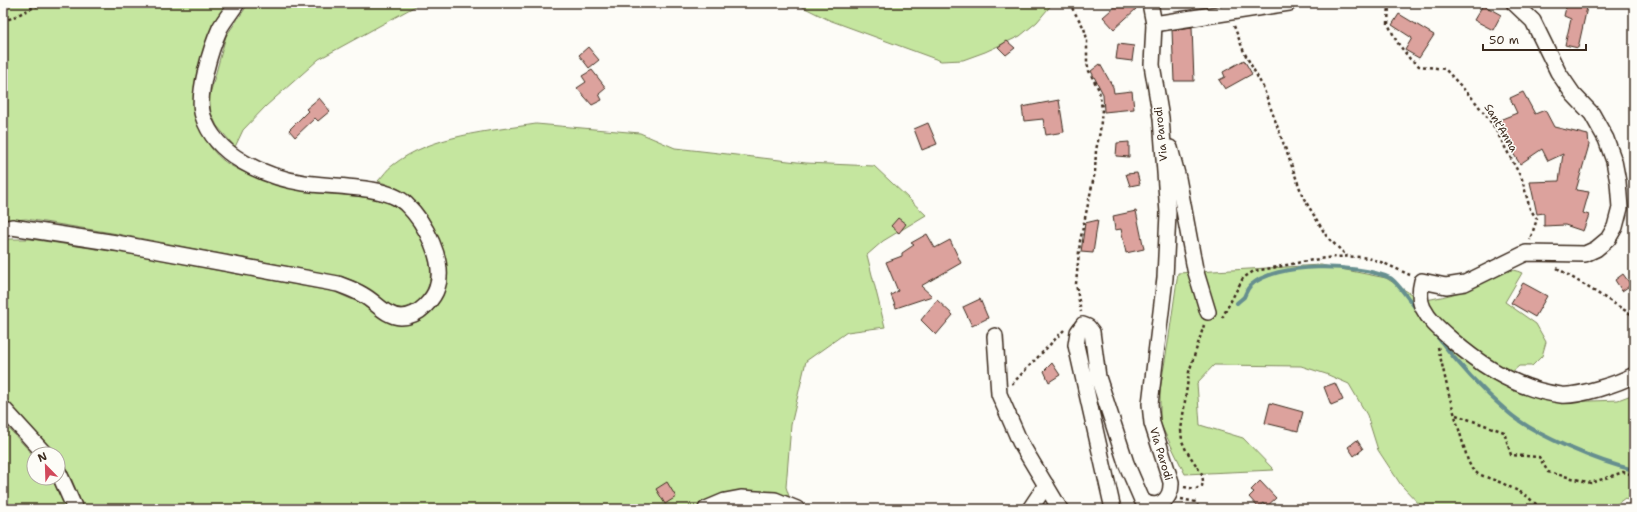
<svg xmlns="http://www.w3.org/2000/svg" width="1637" height="512" font-family="'Shantell Sans',sans-serif">
  <rect width="100%" height="100%" fill="#fdfcf7"/>
  <filter id="ink" filterUnits="userSpaceOnUse"><feTurbulence type="fractalNoise" baseFrequency=".025" numOctaves="2"/><feDisplacementMap in="SourceGraphic" scale="8" xChannelSelector="R" yChannelSelector="G"/><feConvolveMatrix kernelMatrix="1 2 1 2 8 2 1 2 1" color-interpolation-filters="sRGB"/></filter>
  <g filter="url(#ink)">
    <g fill="#c5e69f" stroke="#80885e">
      <path d="M3,3H228C209,27 199,59 195,89C190,116 206,151 230,165C251,178 294,190 319,193C341,196 377,194 396,207C420,224 445,275 420,299C414,305 406,309 398,308C386,306 376,294 367,288C360,283 351,280 343,277L112,233L26,219L3,221Z"/>
      <path d="M249,3H421L319,59L266,106L243,130L235,147L217,126L211,113L209,98L226,36Z"/>
      <path d="M795,3H1053L1037,22L1020,36L985,52L963,60L941,61L829,20Z"/>
      <path d="M536,124L640,133L675,148L806,163L874,166L926,215L883,241L867,255L885,327L847,332L806,361L791,425L786,487L793,509H84L71,478L58,454H56L29,427L3,396V239H30L130,254L336,292C343,296 351,299 358,302C372,310 382,322 398,325C406,327 417,322 424,318C464,291 442,224 411,197C402,190 389,185 378,181C383,176 387,169 393,165C431,135 490,131 536,124Z"/>
      <path d="M1321,265L1386,278L1422,301C1435,298 1450,296 1462,291C1481,283 1500,262 1522,273L1505,302L1536,324L1546,342L1542,356L1532,366H1519L1512,372V383L1565,402L1618,400L1634,394V506L1625,498L1610,509H1424L1401,485L1378,450L1367,415L1349,384L1326,374L1301,366L1214,365L1197,383L1200,425L1243,438L1274,470L1185,474L1160,423V390L1168,343L1178,273Z"/>
      <path d="M3,422L34,456V478H52L66,509H3Z"/>
    </g>
    <g fill="none" stroke-linecap="round" stroke-linejoin="round">
      <g stroke="#668f8f" stroke-width="4">
        <path d="M1237,303C1239,301 1242,299 1244,297C1246,293 1247,289 1250,286C1276,261 1358,264 1390,278C1396,280 1412,304 1417,310"/>
        <path d="M1436,335C1457,363 1482,390 1509,413C1536,436 1599,462 1634,470"/>
      </g>
    </g>
    <g fill="#dca29d" stroke="#3b2a1e">
      <path d="M1119,3H1130L1136,9L1114,29L1103,17Z"/>
      <path d="M1567,3H1588L1578,48L1565,45L1571,19L1564,16Z"/>
      <path d="M1483,5L1501,15L1493,30L1474,20Z"/>
      <path d="M1399,14L1434,35L1419,58L1405,50L1412,38L1392,25Z"/>
      <path d="M1192,27L1194,81H1174L1172,30Z"/>
      <path d="M1007,41L1015,48L1006,55L998,47Z"/>
      <path d="M1118,44L1134,46L1132,61L1116,59Z"/>
      <path d="M588,47L599,60L589,68L579,55Z"/>
      <path d="M1244,60L1252,74L1225,89L1219,80L1225,77L1223,72Z"/>
      <path d="M1100,64L1113,87L1114,93L1132,91L1134,109L1104,112L1103,94L1091,71Z"/>
      <path d="M592,70L606,88L599,94L602,100L592,105L577,88L586,82L582,76Z"/>
      <path d="M1523,92L1535,114L1545,110L1554,127L1588,135L1589,145L1576,190L1589,192L1583,213L1589,215L1583,231L1565,225L1544,226V213L1537,214L1530,182L1559,181L1563,154L1548,161L1542,149L1520,164L1511,150L1497,121L1517,113L1510,98Z"/>
      <path d="M319,98L330,111L318,121L315,118L295,137L289,130L308,111L306,109Z"/>
      <path d="M1059,100L1064,132L1046,135L1043,119L1024,121L1022,107Z"/>
      <path d="M928,123L937,144L922,150L914,129Z"/>
      <path d="M1129,142V157L1116,156L1117,143Z"/>
      <path d="M1137,173L1140,184L1130,186L1126,174Z"/>
      <path d="M1136,211L1144,249L1126,253L1121,229L1115,230L1113,216Z"/>
      <path d="M898,218L906,224L899,233L891,226Z"/>
      <path d="M1098,220L1093,253L1081,252L1085,223Z"/>
      <path d="M927,234L935,248L950,240L961,263L921,286L932,296L896,308L891,295L898,291L886,262L902,256V253L914,245L911,243Z"/>
      <path d="M1623,274L1631,285L1622,291L1615,280Z"/>
      <path d="M1523,283L1547,296L1535,317L1511,303Z"/>
      <path d="M980,299L988,318L972,326L963,307Z"/>
      <path d="M937,300L953,315L936,335L921,320Z"/>
      <path d="M1052,363L1060,375L1049,382L1044,371Z"/>
      <path d="M1335,383L1343,400L1331,405L1324,387Z"/>
      <path d="M1270,403L1303,412L1298,431L1265,423Z"/>
      <path d="M1357,440L1363,449L1354,456L1348,447Z"/>
      <path d="M1260,481L1276,498L1266,507L1263,503L1258,507L1249,497L1254,492L1251,490Z"/>
      <path d="M667,482L676,497L665,504L656,489Z"/>
    </g>
    <g fill="none" stroke-linecap="round" stroke-linejoin="round">
      <defs>
        <g id="minor">
          <path d="M1514,3L1533,21L1558,72L1573,94L1592,114L1606,139L1614,161L1618,182L1620,208L1615,227L1608,239L1596,249L1585,254L1526,253L1465,283L1446,286L1422,281C1420,289 1419,300 1423,308C1430,322 1442,331 1453,341C1484,368 1520,390 1561,395C1577,397 1620,383 1634,375"/>
          <path d="M1154,24L1289,3"/>
          <path d="M1170,148L1178,178L1195,269L1208,312"/>
          <path d="M3,229L12,227L116,243L338,284C346,287 355,290 363,295C376,302 385,316 401,317C410,317 419,312 425,306C430,301 435,295 437,288C446,262 425,222 406,204C387,185 330,187 304,183C265,177 215,156 203,116C196,95 211,48 220,28C225,19 232,11 237,3"/>
          <path d="M995,336L999,394L1020,442L1060,509"/>
          <path d="M3,408L45,454"/>
          <path d="M58,471L75,509"/>
          <path d="M706,509L725,501L741,498L775,500L797,509"/>
          <path d="M1030,509L1046,485"/>
          <path d="M1113,509L1076,345L1078,332L1083,325L1088,327L1092,332L1098,377L1126,463L1142,500C1157,512 1172,500 1171,482L1152,423L1150,404L1165,278L1168,213L1161,118L1152,65L1154,24L1150,3"/>
        </g>
      </defs>
      <use href="#minor" stroke="#3b2a1e" stroke-width="18"/>
      <g stroke="#3b2a1e" stroke-width="2.5" stroke-dasharray="3 3" stroke-linecap="butt">
        <path d="M1069,3L1084,28L1087,39V63L1089,71L1099,90L1102,109L1100,132L1096,150L1095,172L1080,241L1076,284L1081,312"/>
        <path d="M1389,3L1388,24L1397,42L1410,59L1419,66L1445,69L1474,100L1493,125L1522,179L1530,209L1537,219L1530,240"/>
        <path d="M3,22L43,3"/>
        <path d="M1234,26L1244,52L1263,87L1303,197L1327,237L1347,256"/>
        <path d="M1557,268L1634,316"/>
        <path d="M1222,318L1243,278L1254,271C1290,266 1331,252 1367,258C1382,261 1396,269 1410,275"/>
        <path d="M1438,347L1449,395L1468,461L1472,469L1478,474L1502,483L1524,494L1542,509"/>
        <path d="M1012,384L1064,330"/>
        <path d="M1456,415L1504,432L1511,455L1539,457L1548,472L1591,483L1623,472L1634,475"/>
        <path d="M1184,487L1196,489L1202,486L1203,481L1202,474L1186,450L1182,441L1181,430L1189,372L1204,325"/>
        <path d="M1181,499L1196,502L1199,509"/>
      </g>
      <use href="#minor" stroke="#fdfcf7" stroke-width="15"/>
    </g>
  </g>
  <g text-anchor="middle" dominant-baseline="central" stroke-width="3" stroke-linejoin="round" paint-order="stroke">
    <g font-size="11" fill="#3b2a1e" stroke="#fdfcf7">
      <text transform="translate(1501 128) rotate(59)">Sant'Anna</text>
      <text transform="translate(1161 134) rotate(-96)">Via Parodi</text>
      <text transform="translate(1161 454) rotate(73)">Via Parodi</text>
    </g>
  </g>
  <rect width="1637" height="512" fill="none" stroke="#fdfcf7" stroke-width="16"/>
  <rect x="8" y="8" width="1621" height="496" fill="none" stroke="#3b2a1e" stroke-width="1.5" filter="url(#ink)"/>
  <g transform="translate(46 466) rotate(337)"><circle r="19" fill="#fdfcf7" stroke="#afa8a0"/>
  <path d="M0-3L7 15L0 10L-7 15Z" fill="#d1495b"/>
  <text y="-6" font-size="11" font-weight="bold" text-anchor="middle" fill="#3b2a1e">N</text>
  </g>
  <path d="M1483 44v6h103v-6" fill="none" stroke="#3b2a1e" stroke-width="2"/>
  <text x="1489" y="44" font-size="12" fill="#3b2a1e" stroke="#fdfcf7" stroke-width="3" paint-order="stroke">50 m</text>
</svg>
